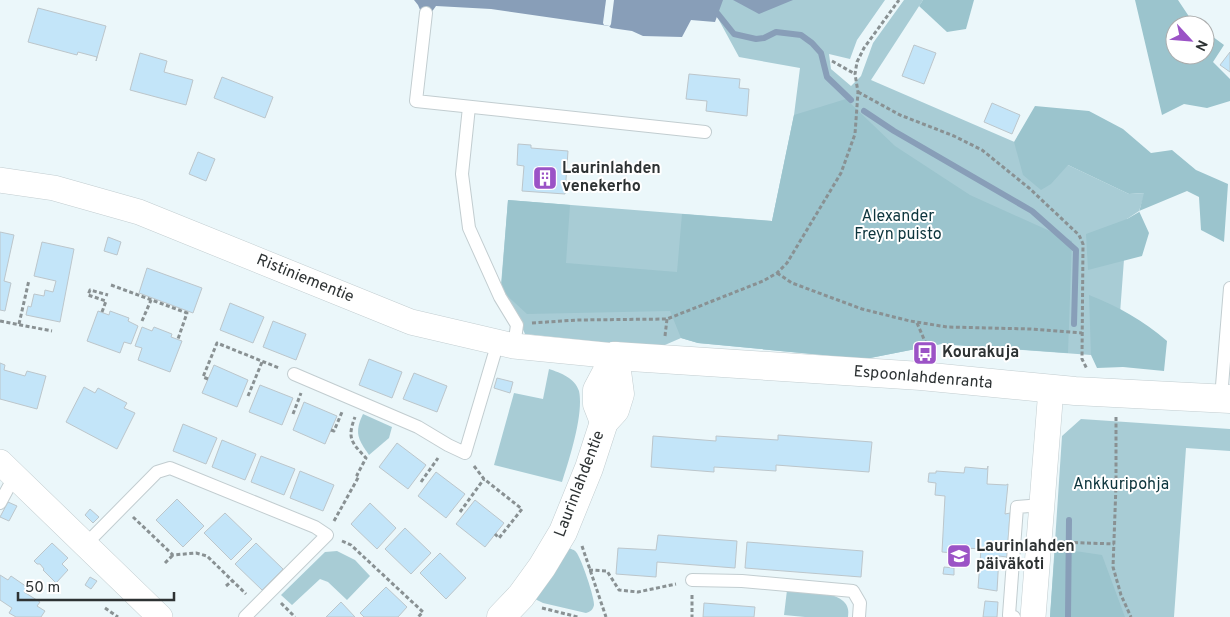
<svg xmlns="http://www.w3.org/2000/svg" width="1230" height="617" font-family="Overpass,sans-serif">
  <rect width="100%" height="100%" fill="#ebf7fa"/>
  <g fill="#a8ccd5">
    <path d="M712,0H885L857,40L850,59L829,54L831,69L851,86L861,76L873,43L904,0H923L871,80L1068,165L1129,194L1145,193L1139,211L1127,219L1117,354L1091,355L941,344L865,359L698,343L681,338L658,348L525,334L521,325L500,297L508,200L772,221L794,115L800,68L739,57L714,11Z"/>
    <path d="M549,369C561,373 575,378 579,391C584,414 569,460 562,482L494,465L514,393L543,399Z"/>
    <path d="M363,414L392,427L389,438L369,455C358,439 354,433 363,414Z"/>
    <path d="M1081,419L1230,429V451L1186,448L1174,617H1050L1062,436Z"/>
    <path d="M569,548C571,549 575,550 576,552C581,557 595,599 594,605C593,610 590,612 586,613L543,603L535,599L554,573Z"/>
    <path d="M337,551L355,560L370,576L347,600L328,582L320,579L292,605L281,595L325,552Z"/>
    <path d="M787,590C805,592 854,589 848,617H805L784,615Z"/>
  </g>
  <g fill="#9bc4cd">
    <path d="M923,0H974L966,29L947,32L919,6Z"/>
    <path d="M1135,0H1178L1192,21L1197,25H1175V55H1205V31L1224,45L1213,62L1230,79V101L1207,108L1184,104L1162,115Z"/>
    <path d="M846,99L895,146L970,195L1072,241L1068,353L941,344L865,359L698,343L681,338L670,311L527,314L501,290L508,200L570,205L566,263L677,272L682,214L772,221L794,115Z"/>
    <path d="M1035,106L1089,111L1123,129L1151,153L1172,150L1196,170L1228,184L1224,242L1201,230L1199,197L1187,191L1139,211L1149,233L1142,256L1088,270L1086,234L1127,219L1139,212L1144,193L1129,194L1068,165L1051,184L1041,190L1023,175L1014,142Z"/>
    <path d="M1089,295C1119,307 1143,320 1167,341L1164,371L1123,367L1097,368L1091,355Z"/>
    <path d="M1055,548L1102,555L1125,617H1050Z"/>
  </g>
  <g fill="#889eb8">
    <path d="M414,0H723L715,22L691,20L682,37L643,36L632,31L611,28L609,26L491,9L436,6L431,13L421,12L418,5Z"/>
    <path d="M733,0H793L759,14Z"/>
  </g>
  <path fill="#ebf7fa" d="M606,0H614L611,24L610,26L604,25L603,23Z"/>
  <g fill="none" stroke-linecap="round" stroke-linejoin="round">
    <g stroke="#889eb8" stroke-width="6">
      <path d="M718,14L734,34L756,39L764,38L776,32L801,35L812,43L821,53L827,77L851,100"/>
      <path d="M864,111L894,131L1032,211L1076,250L1074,324"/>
      <path d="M1068,617L1069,520"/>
    </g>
  </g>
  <g fill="#c3e5f9" stroke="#bcc6cb">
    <path d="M38,8L106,26L96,61L97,57L78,52L77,55L28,42Z"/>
    <path d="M914,45L936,53L924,84L902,76Z"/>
    <path d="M1230,52V72L1220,65Z"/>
    <path d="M140,53L167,61L164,72L193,80L186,105L130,90Z"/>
    <path d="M689,74L740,79L739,88L749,89L747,116L706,111L707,101L686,99Z"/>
    <path d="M222,77L273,97L265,118L214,98Z"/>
    <path d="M992,103L1020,115L1012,134L984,122Z"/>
    <path d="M518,144L531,145V148L568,151L565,194L522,191L524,166L517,165Z"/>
    <path d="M198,152L215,159L206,181L189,174Z"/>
    <path d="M0,232L14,235L4,281L11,283L5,311L0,310Z"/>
    <path d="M108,237L121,242L117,255L104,251Z"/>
    <path d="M42,242L74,249L60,322L26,315L28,306L31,307L34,294L44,296L45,290L53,292L56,281L34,276Z"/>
    <path d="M147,268L202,288L193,313L139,293Z"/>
    <path d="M230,303L264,317L253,343L220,330Z"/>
    <path d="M98,311L109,315L110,311L129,318L128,321L138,326L131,344L124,342L120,353L87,341Z"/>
    <path d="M273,321L306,334L296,360L263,347Z"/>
    <path d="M142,327L152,331L154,327L172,334L171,337L182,341L170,372L138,360L142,348L135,346Z"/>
    <path d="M369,359L402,372L392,398L359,385Z"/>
    <path d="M0,363L5,365L4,370L25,376L27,371L46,376L37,409L0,399Z"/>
    <path d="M214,365L248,380L237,407L202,393Z"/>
    <path d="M414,373L447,386L437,412L403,399Z"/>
    <path d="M497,378L513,382L510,393L494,388Z"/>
    <path d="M260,385L293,398L282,425L249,412Z"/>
    <path d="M84,387L95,393L98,388L127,403L124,408L135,413L117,449L66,422Z"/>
    <path d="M304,402L337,416L325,444L293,430Z"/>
    <path d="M183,424L217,438L206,464L173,451Z"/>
    <path d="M778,435L872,442L869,472L776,465V471L714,467V472L651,467L653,436L716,441V436L778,440Z"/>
    <path d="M222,440L256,454L245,480L212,467Z"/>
    <path d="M397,443L426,465L408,489L379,467Z"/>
    <path d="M261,456L295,469L284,495L251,482Z"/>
    <path d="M988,466L987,484L1006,485L1008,484L1005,514L1010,513L1007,557L999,556L997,591L978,588L981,549L966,548L965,554L942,552L945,496L935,495L936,483L928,482L929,473H936V471L964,473L965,467L987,469Z"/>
    <path d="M300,471L334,485L323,511L290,498Z"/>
    <path d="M436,472L465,494L446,518L418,496Z"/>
    <path d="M177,499L204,526L183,547L156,520Z"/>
    <path d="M475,500L504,523L485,547L456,524Z"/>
    <path d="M8,502L17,506L9,521L0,517Z"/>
    <path d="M370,503L396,528L377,549L351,524Z"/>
    <path d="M90,509L99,517L93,523L85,515Z"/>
    <path d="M225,513L252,539L231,560L204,533Z"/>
    <path d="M405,528L431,553L411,574L385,549Z"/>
    <path d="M658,535L737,541L735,568L657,562L656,577L616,574L618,548L656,550Z"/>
    <path d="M747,542L863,551L861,577L745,568Z"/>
    <path d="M52,543L68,558L62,564L68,570L56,583L43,570L44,569L40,564H37L34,561Z"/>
    <path d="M256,543L283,569L262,590L235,564Z"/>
    <path d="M440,553L466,578L446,599L420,573Z"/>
    <path d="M944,567L954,568V575L943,574Z"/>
    <path d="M0,575L8,580L11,576L27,587L24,592L40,602L37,606L45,611L41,617H16L9,613L12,608L0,600Z"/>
    <path d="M90,577L97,581L91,589L85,585Z"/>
    <path d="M386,587L407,607L398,617H364L360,613Z"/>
    <path d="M985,601L998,602L997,617H983Z"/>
    <path d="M341,602L355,617H326Z"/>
    <path d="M704,603L755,607L754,617H703Z"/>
  </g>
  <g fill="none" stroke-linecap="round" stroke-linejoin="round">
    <defs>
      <g id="service">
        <path d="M426,13L416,101L705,132"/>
        <path d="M469,107L462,174L469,228L500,297L517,325L514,346"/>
        <path d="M294,374L418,427L448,445L465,453L498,342"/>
        <path d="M1221,398L1230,288"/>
        <path d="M0,503L14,477"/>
        <path d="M85,545L157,472L170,468L315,527L327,535L245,617"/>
        <path d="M692,580L742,581L853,591L860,603L859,617"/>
        <path d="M1014,617L1009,615L1017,507L1042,505"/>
      </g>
      <g id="minor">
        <path d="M0,180L54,188L139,212L411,322L514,346L615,356"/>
        <path d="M0,462L160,617"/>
        <path d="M1033,617L1051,389"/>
      </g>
      <g id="tertiary">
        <path d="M615,356L921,376L1075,391L1230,399"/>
        <path d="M604,422L597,404V390L615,356"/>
        <path d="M501,617L521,596L542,567L563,532L589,468L604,422L615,410L620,394L615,356"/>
      </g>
    </defs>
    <use href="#service" stroke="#c2cdd0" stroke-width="14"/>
    <use href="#minor" stroke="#c2cdd0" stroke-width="26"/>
    <use href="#tertiary" stroke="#c2cdd0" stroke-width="29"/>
    <g stroke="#899193" stroke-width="3" stroke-dasharray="4 2.5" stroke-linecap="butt">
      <path d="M832,61L855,74"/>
      <path d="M858,92L900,115L954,136L982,150L1029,188L1079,235L1083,244L1082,359L1087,369"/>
      <path d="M777,273L792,283L862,309L910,321L947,327L1031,329L1082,333"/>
      <path d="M111,285L187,313L178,339"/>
      <path d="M102,312L106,301L88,295L90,290L108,295"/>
      <path d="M0,321L52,331"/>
      <path d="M142,321L151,300"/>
      <path d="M532,323L577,320L667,319L763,281L777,273L787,263L841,173L855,134L858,92L855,74L857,62L864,48L899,0"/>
      <path d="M917,323L930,353"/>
      <path d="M19,324L29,280"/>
      <path d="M665,336L667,319"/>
      <path d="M208,379L203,377L217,343L279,368"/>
      <path d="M248,396L262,362"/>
      <path d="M293,414L301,393"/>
      <path d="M1116,417V485L1113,567L1121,595L1131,617"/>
      <path d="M331,430L334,431L342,412"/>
      <path d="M474,466L484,479L522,509L499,538L495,534"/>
      <path d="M421,482L438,458"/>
      <path d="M460,512L484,479"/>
      <path d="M133,517L173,555L196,553L207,556L246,594"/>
      <path d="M334,521L359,476L357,475L366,458C351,442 347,438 355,417"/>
      <path d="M342,541L351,545L423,612L418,617"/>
      <path d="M1061,542L1114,544"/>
      <path d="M582,546L606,617"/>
      <path d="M165,563L173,555"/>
      <path d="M589,570L607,571L619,590L638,592L676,584"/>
      <path d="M226,586L232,581"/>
      <path d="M692,595V617"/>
      <path d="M281,603L295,617"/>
      <path d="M105,608L118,617"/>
      <path d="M542,608L578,617"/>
    </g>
    <use href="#service" stroke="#fff" stroke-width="12"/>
    <use href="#minor" stroke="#fff" stroke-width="25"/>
    <use href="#tertiary" stroke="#fff" stroke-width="28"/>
  </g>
  <defs>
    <symbol id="building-square" viewBox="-11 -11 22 22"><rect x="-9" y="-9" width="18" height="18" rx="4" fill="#9b53c6" stroke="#fff"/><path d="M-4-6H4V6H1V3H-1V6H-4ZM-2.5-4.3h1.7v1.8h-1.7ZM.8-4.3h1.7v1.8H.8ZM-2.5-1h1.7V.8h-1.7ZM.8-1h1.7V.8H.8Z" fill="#fff"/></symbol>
    <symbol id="bus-square" viewBox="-11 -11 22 22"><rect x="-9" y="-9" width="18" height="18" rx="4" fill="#9b53c6" stroke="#fff"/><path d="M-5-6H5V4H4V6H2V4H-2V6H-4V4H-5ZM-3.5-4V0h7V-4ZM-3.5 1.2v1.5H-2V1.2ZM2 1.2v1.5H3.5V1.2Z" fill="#fff"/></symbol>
    <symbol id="school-square" viewBox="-11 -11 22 22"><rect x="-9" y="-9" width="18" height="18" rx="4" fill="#9b53c6" stroke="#fff"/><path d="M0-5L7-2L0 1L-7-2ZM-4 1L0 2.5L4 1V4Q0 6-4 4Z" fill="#fff"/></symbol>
  </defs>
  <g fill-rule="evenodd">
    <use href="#building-square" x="531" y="164" width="28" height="28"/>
    <use href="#bus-square" x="911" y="339" width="28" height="28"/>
    <use href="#school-square" x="945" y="542" width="28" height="28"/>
  </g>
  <g text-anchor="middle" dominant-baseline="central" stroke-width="4" stroke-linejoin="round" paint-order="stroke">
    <g font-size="16" font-weight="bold" fill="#2d3233" stroke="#fff" text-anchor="start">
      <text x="562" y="169">Laurinlahden<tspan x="562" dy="18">venekerho</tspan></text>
      <text x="942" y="353">Kourakuja</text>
      <text x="976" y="547">Laurinlahden<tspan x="976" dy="18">päiväkoti</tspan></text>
    </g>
    <g font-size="16" fill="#0d353d" stroke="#fff">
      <text x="898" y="217">Alexander<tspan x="898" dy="18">Freyn puisto</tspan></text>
      <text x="1121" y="485">Ankkuripohja</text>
    </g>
    <g font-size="16" fill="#2d3233" stroke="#fff">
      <text transform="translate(305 279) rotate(22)">Ristiniementie</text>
      <text transform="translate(923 378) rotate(5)">Espoonlahdenranta</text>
      <text transform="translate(580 484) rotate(-69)">Laurinlahdentie</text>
    </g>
  </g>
  <g transform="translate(1190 40) rotate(116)"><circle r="24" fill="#ffffff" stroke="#abadad"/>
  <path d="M0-4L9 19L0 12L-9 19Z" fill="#9b53c6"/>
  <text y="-8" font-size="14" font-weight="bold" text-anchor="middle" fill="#2d3233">N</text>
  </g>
  <path d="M18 592v8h156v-8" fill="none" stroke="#2d3233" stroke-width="2.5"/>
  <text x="25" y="592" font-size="15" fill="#2d3233" stroke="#ffffff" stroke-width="4" paint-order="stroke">50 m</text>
</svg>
